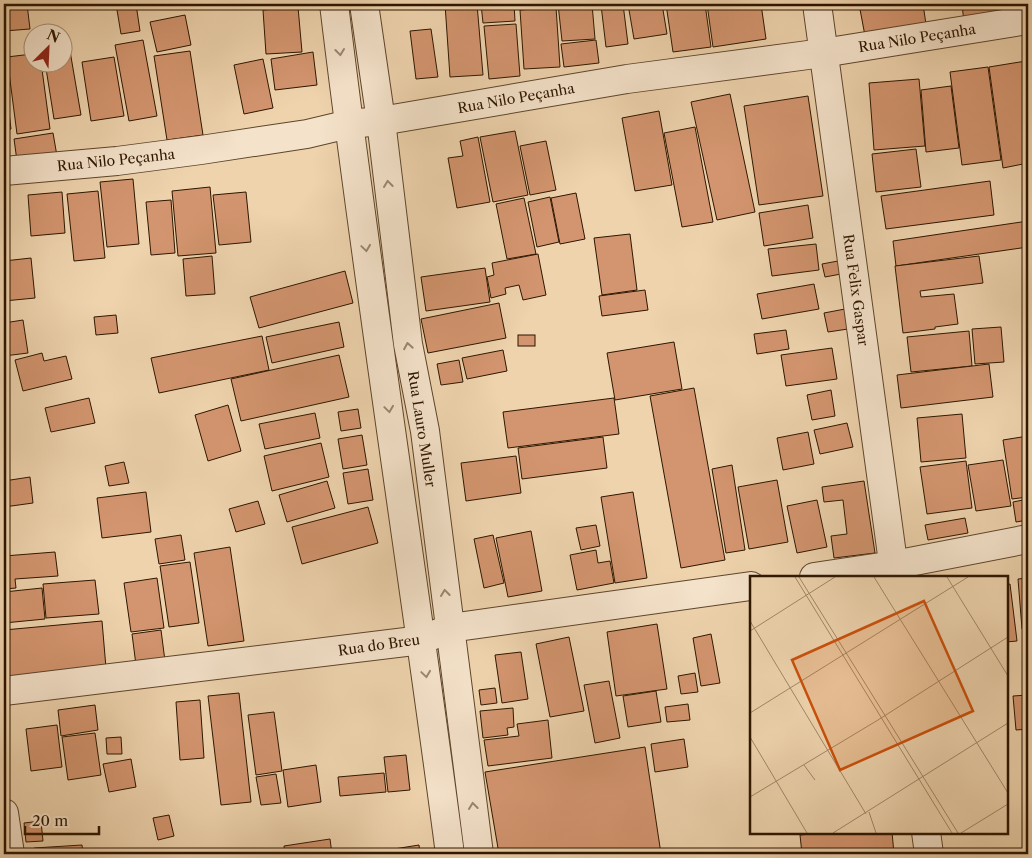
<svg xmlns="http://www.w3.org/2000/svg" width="1032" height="858" font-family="'Libre Caslon Text',serif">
  <rect width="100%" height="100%" fill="#eed3ad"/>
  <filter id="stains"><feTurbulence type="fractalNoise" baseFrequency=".004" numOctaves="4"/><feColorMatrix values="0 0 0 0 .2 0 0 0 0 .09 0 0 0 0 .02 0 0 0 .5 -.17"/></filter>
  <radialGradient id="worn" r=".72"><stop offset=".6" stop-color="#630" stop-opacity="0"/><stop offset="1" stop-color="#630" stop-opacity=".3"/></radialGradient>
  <g fill="#d3956f" stroke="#2d1600">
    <path d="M4,4H27L30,29L4,31Z"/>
    <path d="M116,4H136L140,31L121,34Z"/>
    <path d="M445,4H477L483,75L450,77Z"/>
    <path d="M481,4H514L515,21L483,23Z"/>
    <path d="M558,4H592L595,39L562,41Z"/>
    <path d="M612,4H623L628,44L606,47L601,5Z"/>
    <path d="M628,4H662L667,34L634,39Z"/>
    <path d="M666,4H705L711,47L673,52Z"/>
    <path d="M707,4H761L766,39L713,47Z"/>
    <path d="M859,4H923L927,31L866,41Z"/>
    <path d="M962,4H1002L1003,19L964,23Z"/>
    <path d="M298,7L302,52L266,54L263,10Z"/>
    <path d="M556,7L560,67L524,69L520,10Z"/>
    <path d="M185,15L191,45L157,52L150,22Z"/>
    <path d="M516,24L520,76L489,79L484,26Z"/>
    <path d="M431,29L438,77L416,79L410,31Z"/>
    <path d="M143,40L157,116L129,121L115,45Z"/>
    <path d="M596,40L599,63L564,67L561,44Z"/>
    <path d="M70,51L81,115L54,119L45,62H62V53Z"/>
    <path d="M190,51L203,135L167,140L154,56Z"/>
    <path d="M313,52L317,85L275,90L271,59Z"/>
    <path d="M32,54V62H41L50,129L17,134L7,57Z"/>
    <path d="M114,57L124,116L91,121L82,62Z"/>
    <path d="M263,59L273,108L244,114L234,65Z"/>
    <path d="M1026,61L1028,75V163L1003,168L989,67Z"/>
    <path d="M988,67L1001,160L962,165L950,72Z"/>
    <path d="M4,70L11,129L4,130Z"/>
    <path d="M919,79L925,146L874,150L869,83Z"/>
    <path d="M951,86L959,148L926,152L921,90Z"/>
    <path d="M730,94L755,212L717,220L691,102Z"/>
    <path d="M808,96L823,196L759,205L744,106Z"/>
    <path d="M659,111L672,185L635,191L622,118Z"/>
    <path d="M695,127L713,222L682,227L664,133Z"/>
    <path d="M515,131L528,195L493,202L480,137Z"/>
    <path d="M53,133L57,156L17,161L14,139Z"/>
    <path d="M478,137L490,202L457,208L448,158L463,156L460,141Z"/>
    <path d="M546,141L556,190L530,195L520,146Z"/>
    <path d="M916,149L921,187L876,192L872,154Z"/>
    <path d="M133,179L139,244L107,247L100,182Z"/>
    <path d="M990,181L994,215L886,229L881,196Z"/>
    <path d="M210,187L216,253L178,256L172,191Z"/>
    <path d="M98,191L105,258L74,261L67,194Z"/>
    <path d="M62,192L65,233L31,236L28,195Z"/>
    <path d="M246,192L251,242L219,245L213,195Z"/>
    <path d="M576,193L585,239L560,244L551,198Z"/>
    <path d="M550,197L559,242L537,247L528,202Z"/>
    <path d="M524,198L536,254L507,259L496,204Z"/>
    <path d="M171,200L175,253L151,255L146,202Z"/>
    <path d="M808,205L813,238L764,246L759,213Z"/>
    <path d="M1028,221V247L896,266L893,241Z"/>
    <path d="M630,234L637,290L602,295L594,238Z"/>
    <path d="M816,244L819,270L772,276L768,249Z"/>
    <path d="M538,254L546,295L523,300L519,285L505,288L506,294L491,298L487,277L494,275L492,263Z"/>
    <path d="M212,256L215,294L186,296L183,259Z"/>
    <path d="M979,256L983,283L920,291L921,297L954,294L958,324L935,327V329L903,333L895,266Z"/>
    <path d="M31,258L35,298L4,301V261Z"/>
    <path d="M838,261L841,274L825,277L822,264Z"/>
    <path d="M485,268L490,302L426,311L421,277Z"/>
    <path d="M345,271L353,303L259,328L250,297Z"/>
    <path d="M814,284L819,309L762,319L757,294Z"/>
    <path d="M645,290L648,310L602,316L599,296Z"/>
    <path d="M499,303L506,338L428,353L421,319Z"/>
    <path d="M845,309L848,329L828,332L824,313Z"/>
    <path d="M116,315L118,333L96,335L94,317Z"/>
    <path d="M23,320L28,353L4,356V323Z"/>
    <path d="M339,322L344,347L272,363L266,337Z"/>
    <path d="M1001,327L1004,362L975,364L972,329Z"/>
    <path d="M786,330L789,349L757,354L754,334Z"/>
    <path d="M969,331L972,366L911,372L907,337Z"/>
    <rect x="518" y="335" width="17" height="11"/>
    <path d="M262,336L269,370L159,393L151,358Z"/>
    <path d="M674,342L682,389L615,400L607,353Z"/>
    <path d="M832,348L837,379L786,386L781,355Z"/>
    <path d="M503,350L507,371L467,379L462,358Z"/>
    <path d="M42,353L44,361L66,356L72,379L23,391L15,360Z"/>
    <path d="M339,355L349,397L241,421L231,379Z"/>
    <path d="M459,360L463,382L441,385L437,364Z"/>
    <path d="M989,364L993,397L901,408L897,375Z"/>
    <path d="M694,388L725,560L681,568L650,396Z"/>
    <path d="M831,390L835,416L812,420L807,395Z"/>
    <path d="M89,398L95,423L51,432L45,408Z"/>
    <path d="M614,398L619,434L508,448L503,412Z"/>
    <path d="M228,405L241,451L208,461L195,415Z"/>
    <path d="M358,409L361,428L341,431L338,412Z"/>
    <path d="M315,413L320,438L265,449L259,424Z"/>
    <path d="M962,414L966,458L921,462L917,418Z"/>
    <path d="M847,423L853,447L820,454L814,430Z"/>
    <path d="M808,432L814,464L783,470L777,438Z"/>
    <path d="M362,435L367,465L343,469L338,439Z"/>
    <path d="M1028,436V497L1012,499L1003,440Z"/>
    <path d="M603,437L607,468L522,479L518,448Z"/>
    <path d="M321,443L329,477L272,491L264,456Z"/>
    <path d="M516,456L521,493L466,501L461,463Z"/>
    <path d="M1003,460L1011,506L976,511L968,465Z"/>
    <path d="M966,461L972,508L927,514L920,467Z"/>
    <path d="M124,462L129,483L109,486L105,466Z"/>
    <path d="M732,465L745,550L726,553L712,469Z"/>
    <path d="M368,469L373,500L348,504L343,473Z"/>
    <path d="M30,477L33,503L4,507V481Z"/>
    <path d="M777,480L788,542L749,549L738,487Z"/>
    <path d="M327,481L335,508L287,522L279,495Z"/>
    <path d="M864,481L875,553L834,558L831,536L847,534L843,500L824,502L822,487Z"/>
    <path d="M146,492L151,532L102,538L97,498Z"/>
    <path d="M633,492L647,578L615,583L601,497Z"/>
    <path d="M1028,499V520L1016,522L1013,502Z"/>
    <path d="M817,500L827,547L797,553L787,506Z"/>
    <path d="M258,501L265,524L236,532L229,509Z"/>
    <path d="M368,507L378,543L302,564L292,527Z"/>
    <path d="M965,518L968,533L928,540L925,525Z"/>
    <path d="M596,525L600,546L581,550L576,528Z"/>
    <path d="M531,531L542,591L508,597L496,538Z"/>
    <path d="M181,535L185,560L159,564L155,539Z"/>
    <path d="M493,535L504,583L484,588L474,539Z"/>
    <path d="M230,547L244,641L208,646L194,553Z"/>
    <path d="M596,550L598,563L610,561L614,583L577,590L570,555Z"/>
    <path d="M55,552L58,576L15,579L16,588L4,589V556Z"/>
    <path d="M190,562L199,623L169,627L160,566Z"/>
    <path d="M157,578L164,628L131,632L124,583Z"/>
    <path d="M1028,578V628L1022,629L1018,579Z"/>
    <path d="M95,580L99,614L46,618L43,584Z"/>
    <path d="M1010,584L1017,641L1006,642V585Z"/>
    <path d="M42,588L45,619L4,623V592Z"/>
    <path d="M102,621L106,668L4,678V630Z"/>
    <path d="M657,624L667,689L616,696L607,632Z"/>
    <path d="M161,630L165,661L136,665L132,634Z"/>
    <path d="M711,634L720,683L701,686L693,638Z"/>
    <path d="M569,637L584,711L550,717L536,644Z"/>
    <path d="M521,652L528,699L502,703L495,655Z"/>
    <path d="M695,673L698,692L681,694L678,676Z"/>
    <path d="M609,681L620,738L595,743L584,685Z"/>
    <path d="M495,688L497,703L481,705L479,690Z"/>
    <path d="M656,691L661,722L628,727L623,696Z"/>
    <path d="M239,693L251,802L221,805L208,696Z"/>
    <path d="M1028,695V729L1016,730L1013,696Z"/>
    <path d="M200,700L204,758L180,760L176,702Z"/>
    <path d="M688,704L690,720L667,722L665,707Z"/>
    <path d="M95,705L98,730L61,736L58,710Z"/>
    <path d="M513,708L514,727L507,728L508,735L483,738L480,711Z"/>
    <path d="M274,712L282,771L256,775L248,715Z"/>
    <path d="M548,720L552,758L488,766L484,740L519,736L517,724Z"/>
    <path d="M57,725L62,767L31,771L26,729Z"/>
    <path d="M95,733L101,775L68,780L62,737Z"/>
    <path d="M121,737L122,754H107L106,738Z"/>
    <path d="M684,739L688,767L655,772L651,744Z"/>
    <path d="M645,747L661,854H499L485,772Z"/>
    <path d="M406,755L410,790L388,792L384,757Z"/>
    <path d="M131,759L136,787L109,792L103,764Z"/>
    <path d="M316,765L321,802L288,807L283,770Z"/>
    <path d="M384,773L386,792L340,796L338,777Z"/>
    <path d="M276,774L281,803L261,805L256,777Z"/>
    <path d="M169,815L174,836L158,840L153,818Z"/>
    <path d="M41,821L43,841L26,842L24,823Z"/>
    <path d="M832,832H892L894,854H802L800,835Z"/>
    <path d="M330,839L332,854H285L284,846Z"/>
    <path d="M82,845L83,854H34V848Z"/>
    <path d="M419,845L420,854H389L388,850Z"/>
  </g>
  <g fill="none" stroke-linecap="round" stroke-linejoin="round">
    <defs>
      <g id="minor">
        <path d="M334,4C368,288 413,571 450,854"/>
        <path d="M364,4L381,121L408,344L425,431L479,854"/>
        <path d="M817,4L895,577"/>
        <path d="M4,171L117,161L201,150L307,134L349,124L381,121L627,79L823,53L1028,20"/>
        <path d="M814,577L894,565L1028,539"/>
        <path d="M4,691L422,640L450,628L751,586"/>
        <path d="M4,813L10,854"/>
        <path d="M926,832L929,854"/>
      </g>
    </defs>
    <use href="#minor" stroke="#5d452b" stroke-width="30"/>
    <use href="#minor" stroke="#f4e2ca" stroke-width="28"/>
  </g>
  <defs><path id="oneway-chevron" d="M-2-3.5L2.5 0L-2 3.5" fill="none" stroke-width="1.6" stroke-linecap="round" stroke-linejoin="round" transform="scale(1.25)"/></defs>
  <g stroke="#9a866f">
    <use href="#oneway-chevron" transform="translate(340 52) rotate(83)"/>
    <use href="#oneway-chevron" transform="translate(388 184) rotate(-97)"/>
    <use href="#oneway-chevron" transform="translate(366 248) rotate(82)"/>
    <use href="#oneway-chevron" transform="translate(408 346) rotate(-100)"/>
    <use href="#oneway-chevron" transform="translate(389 409) rotate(82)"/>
    <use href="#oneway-chevron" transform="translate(445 593) rotate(-97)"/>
    <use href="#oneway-chevron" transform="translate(426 674) rotate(82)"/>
    <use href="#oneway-chevron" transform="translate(473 806) rotate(-97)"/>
  </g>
  <g text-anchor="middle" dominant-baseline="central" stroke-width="4" stroke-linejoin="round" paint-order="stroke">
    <g font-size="14" fill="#2d1600" stroke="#f4e2ca">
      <text transform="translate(917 38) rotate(-9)">Rua Nilo Peçanha</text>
      <text transform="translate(516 98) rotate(-10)">Rua Nilo Peçanha</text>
      <text transform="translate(116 160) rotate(-6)">Rua Nilo Peçanha</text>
      <text transform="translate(856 290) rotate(82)">Rua Felix Gaspar</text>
      <text transform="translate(422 429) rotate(81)">Rua Lauro Muller</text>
      <text transform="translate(379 645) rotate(-8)">Rua do Breu</text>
    </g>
  </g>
  <g transform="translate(750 576)">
    <rect width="258" height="258" fill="#eed3ad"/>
    <path fill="none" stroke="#a18768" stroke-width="1" d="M45,1L202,257M49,1L208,257M124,1L258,217M197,1L258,100M0,45L116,238M0,55L85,1M0,137L218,1M0,161L57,257M54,189L65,204M0,221L128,144L258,61M119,236L126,257M83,257L258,147M211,257L258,228"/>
    <path fill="#cc4f0a" fill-opacity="0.15" stroke="#cc4f0a" stroke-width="2.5" d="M174,25L223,135L90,194L42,84Z"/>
    <rect width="258" height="258" fill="none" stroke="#2d1600" stroke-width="2.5"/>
  </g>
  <rect width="1032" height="858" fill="none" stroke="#eed3ad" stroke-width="20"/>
  <rect x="5" y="5" width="1022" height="848" fill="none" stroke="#2d1600" stroke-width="2.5"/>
  <rect x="10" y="10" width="1012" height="838" fill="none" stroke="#2d1600"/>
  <g transform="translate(48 48) rotate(24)"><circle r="24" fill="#f4e2ca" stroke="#a49079"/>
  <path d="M0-4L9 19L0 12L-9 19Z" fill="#8f2418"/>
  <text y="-8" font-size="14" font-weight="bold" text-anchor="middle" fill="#2d1600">N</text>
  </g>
  <path d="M25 826v8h74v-8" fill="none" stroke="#2d1600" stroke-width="2.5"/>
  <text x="32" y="826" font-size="15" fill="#2d1600" stroke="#f4e2ca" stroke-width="4" paint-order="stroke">20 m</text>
  <rect width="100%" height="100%" filter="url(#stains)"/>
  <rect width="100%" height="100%" fill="url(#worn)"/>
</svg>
